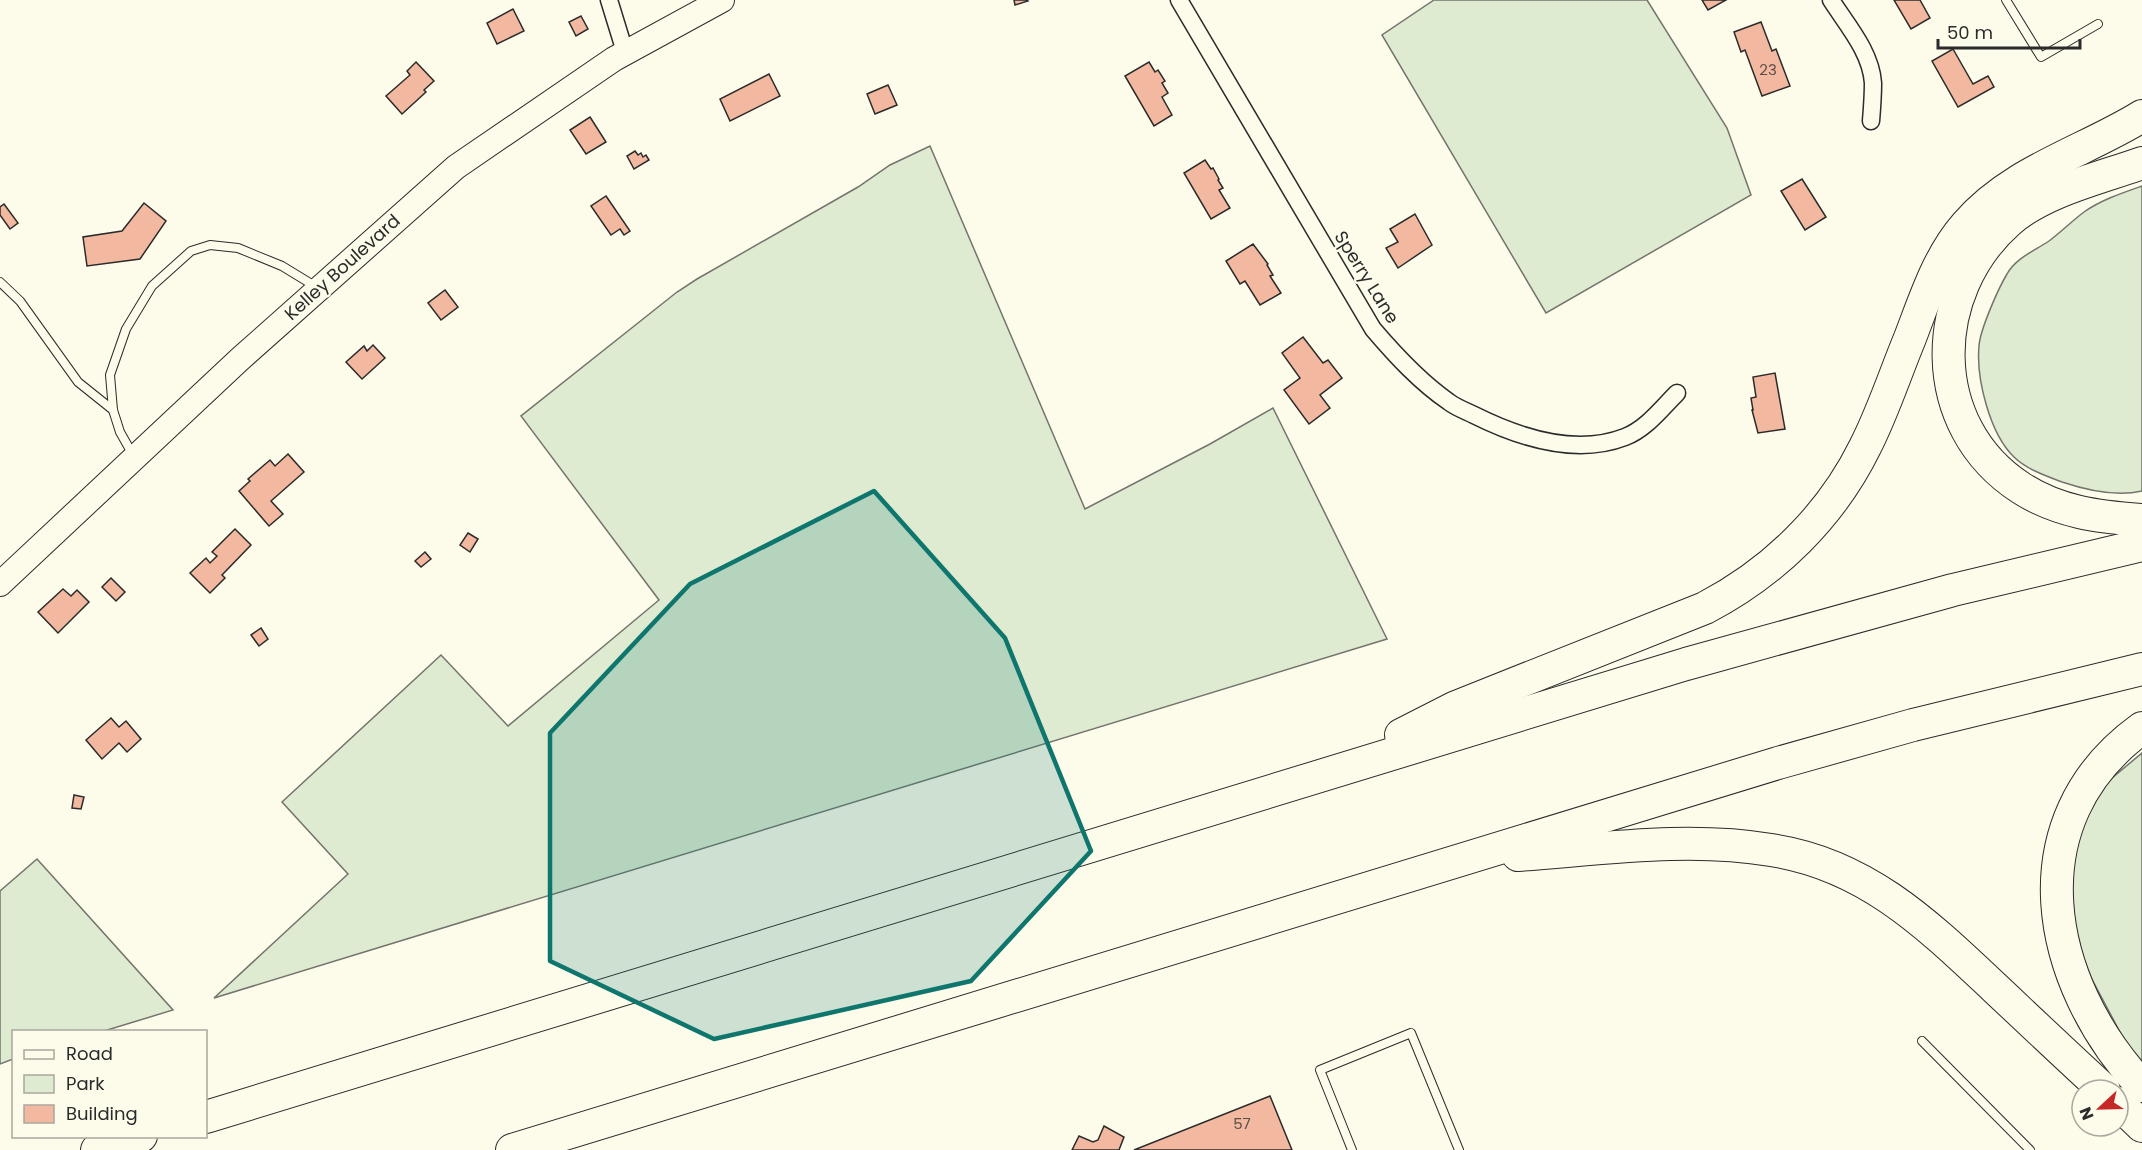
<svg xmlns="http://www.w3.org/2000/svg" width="2142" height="1150" font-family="Poppins,sans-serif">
  <rect width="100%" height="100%" fill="#fdfbea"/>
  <g fill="#deebd1" stroke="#74746e" stroke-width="1.5">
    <path d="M1434,0H1647L1727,128L1751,195L1546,313L1382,35Z"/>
    <path d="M930,146L1085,509L1210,444L1273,408L1387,639L214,998L348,874L282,802L441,655L508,726L659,600L521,416L677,292L697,279L858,187L890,165Z"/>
    <path d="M2142,186V491C2117,497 2086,490 2062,482C2046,476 2026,469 2014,457C1990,434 1976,379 1979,346C1980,330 1998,289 2007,274C2016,258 2034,251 2049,241C2061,232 2072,221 2084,212C2101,200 2122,193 2142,186Z"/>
    <path d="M2142,753V1065L2121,1034L2087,970L2076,933L2071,894L2077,834L2106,783Z"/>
    <path d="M37,859L173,1010L104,1031L14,1032L13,1059L0,1064V891Z"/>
  </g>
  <g fill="#f2b8a0" stroke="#2b2b2b" stroke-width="1.5">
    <path d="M1014,0H1027L1028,1L1015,5Z"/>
    <path d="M1702,0H1726L1708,10Z"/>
    <path d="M1894,0H1920L1930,18L1911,29Z"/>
    <path d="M513,9L524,31L497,44L487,23Z"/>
    <path d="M581,16L588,29L576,36L569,22Z"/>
    <path d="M1761,22L1772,51L1776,49L1790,86L1762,96L1745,50L1741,52L1734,32Z"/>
    <path d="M1953,49L1973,84L1988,76L1994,87L1958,107L1932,61Z"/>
    <path d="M416,62L434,81L424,90L426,92L402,114L386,96L410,75L407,71Z"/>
    <path d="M1149,62L1155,72L1158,70L1165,81L1162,83L1168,93L1162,97L1172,115L1154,126L1125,76Z"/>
    <path d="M769,74L780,96L730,121L720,99Z"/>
    <path d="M888,85L897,105L875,114L867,94Z"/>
    <path d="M590,117L606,142L586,154L570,130Z"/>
    <path d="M635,151L638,155L641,153L643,157L646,155L649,160L634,169L627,156Z"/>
    <path d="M1205,160L1211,169L1213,168L1219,179L1218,180L1223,188L1219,190L1230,208L1211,219L1184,173Z"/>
    <path d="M1802,179L1826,217L1805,230L1781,191Z"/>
    <path d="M606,196L630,231L624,235L620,229L611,235L591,206Z"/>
    <path d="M144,203L166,221L140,259L87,266L83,237L122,231Z"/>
    <path d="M4,204L18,223L10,229L0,215V207Z"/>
    <path d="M1415,214L1432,245L1398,268L1386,248L1398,242L1390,229Z"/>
    <path d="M1253,244L1268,264L1267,265L1273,275L1270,276L1281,293L1260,305L1245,281L1240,284L1226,261Z"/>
    <path d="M445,290L458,307L441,320L428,303Z"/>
    <path d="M1303,337L1323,363L1328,360L1342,378L1320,395L1330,408L1309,424L1284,390L1300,378L1282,353Z"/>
    <path d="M373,345L385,358L362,379L346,362L364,346L367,351Z"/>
    <path d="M1775,373L1785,429L1758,433L1752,410H1753L1751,398L1756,397L1753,377Z"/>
    <path d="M288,454L304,472L271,501L283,514L269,526L239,491L250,481L248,479L270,460L275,466Z"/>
    <path d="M235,529L251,545L222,575L225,578L210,593L190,573L206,558L210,563L217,556L212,552Z"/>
    <path d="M468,533L478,539L470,552L460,545Z"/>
    <path d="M425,552L431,559L421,567L415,561Z"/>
    <path d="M111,578L125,592L116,601L102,587Z"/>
    <path d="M63,589L71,596L77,590L89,602L58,633L38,612Z"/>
    <path d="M261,628L268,639L259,646L251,635Z"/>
    <path d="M111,718L119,727L126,721L141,739L127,752L119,743L102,759L86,740Z"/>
    <path d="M74,795L84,797L81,809L72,808Z"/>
    <path d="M1270,1096L1292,1150H1134Z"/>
    <path d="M1104,1126L1124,1137L1119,1150H1072L1079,1136L1093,1142L1098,1140Z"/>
  </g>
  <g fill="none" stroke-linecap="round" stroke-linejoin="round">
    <defs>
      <g id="service">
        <path d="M2006,0L2041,57L2098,24"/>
        <path d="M0,282L20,301L78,382L113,410"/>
        <path d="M133,455L120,432L113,410L110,375L126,329L152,286L191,251L210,245L238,248L282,266L318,288"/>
        <path d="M1922,1041L2030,1150"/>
        <path d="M1352,1150L1320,1070L1411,1033L1459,1150"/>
      </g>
      <g id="minor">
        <path d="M609,0L625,52"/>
        <path d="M1179,0L1373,329C1396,356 1420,382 1449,402C1457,408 1466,411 1474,415C1518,437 1576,456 1625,437C1646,429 1661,409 1677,393"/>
        <path d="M1831,0C1847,25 1871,52 1873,83C1873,96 1872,109 1871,121"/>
      </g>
      <path id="secondary" d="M0,584L240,359L456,167L614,59L722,0"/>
      <g id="motorway">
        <path d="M2142,163C2100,178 2043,191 2009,221C1928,292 1925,426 2021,488C2058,512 2098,517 2142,520"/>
        <path d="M2142,728C2013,821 2045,982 2142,1086"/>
        <path d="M1401,735L1456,707L1705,608C1774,572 1831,516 1865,447C1883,412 1895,374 1910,338C1925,299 1938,257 1966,225C2012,171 2084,152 2142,116"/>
        <path d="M1518,855C1602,849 1688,836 1771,850C1866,864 1928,925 1995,988C2031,1022 2067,1056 2104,1090"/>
        <path d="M2118,1103L2142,1126"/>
        <path d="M206,1117L1686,664L1953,590L2142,545"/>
        <path d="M97,1150L141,1136"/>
        <path d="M512,1150L1778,763L1913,725L2142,669"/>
      </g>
    </defs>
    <use href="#service" stroke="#2b2b2b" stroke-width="10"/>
    <use href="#minor" stroke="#2b2b2b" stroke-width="19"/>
    <use href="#secondary" stroke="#2b2b2b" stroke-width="26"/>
    <use href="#motorway" stroke="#2b2b2b" stroke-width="34"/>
    <use href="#service" stroke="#fdfbea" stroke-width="8"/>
    <use href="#minor" stroke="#fdfbea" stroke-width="16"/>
    <use href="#secondary" stroke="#fdfbea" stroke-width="24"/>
    <use href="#motorway" stroke="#fdfbea" stroke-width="32"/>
  </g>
  <path fill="#0f766e" fill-opacity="0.2" stroke="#0f766e" stroke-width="4.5" stroke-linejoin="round" d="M874,491L1005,638L1091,851L971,981L714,1039L550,961V733L690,584Z"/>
  <g text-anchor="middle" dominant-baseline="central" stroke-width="4.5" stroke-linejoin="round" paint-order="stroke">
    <g font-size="15" fill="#5d4e48">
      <text x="1768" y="69">23</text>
      <text x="1242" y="1123">57</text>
    </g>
    <g font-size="18" fill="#2b2b2b" stroke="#fdfbea">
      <text transform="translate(342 267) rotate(-42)">Kelley Boulevard</text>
      <text transform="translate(1367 277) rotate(58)">Sperry Lane</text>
    </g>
  </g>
  <rect x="12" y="1030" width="195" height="108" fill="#fdfbea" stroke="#a9a89e" stroke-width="1.5"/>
  <rect x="24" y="1050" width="30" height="9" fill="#fdfbea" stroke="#a9a89e" stroke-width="1.5"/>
  <text x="66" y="1060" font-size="18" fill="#2b2b2b">Road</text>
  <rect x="24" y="1075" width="30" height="18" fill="#deebd1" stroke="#a9a89e" stroke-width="1.5"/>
  <text x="66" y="1090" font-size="18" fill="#2b2b2b">Park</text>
  <rect x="24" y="1105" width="30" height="18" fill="#f2b8a0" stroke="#a9a89e" stroke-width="1.5"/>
  <text x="66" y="1120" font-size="18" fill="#2b2b2b">Building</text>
  <g transform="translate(2100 1108) rotate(248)"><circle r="28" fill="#fdfbea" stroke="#a9a89e" stroke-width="1.5"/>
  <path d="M0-4.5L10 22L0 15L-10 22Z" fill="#c62828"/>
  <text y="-9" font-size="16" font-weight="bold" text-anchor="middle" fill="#2b2b2b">N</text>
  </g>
  <path d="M1938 39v9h142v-9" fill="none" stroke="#2b2b2b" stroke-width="3"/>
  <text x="1947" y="39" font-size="18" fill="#2b2b2b" stroke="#fdfbea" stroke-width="4.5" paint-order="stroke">50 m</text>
</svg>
